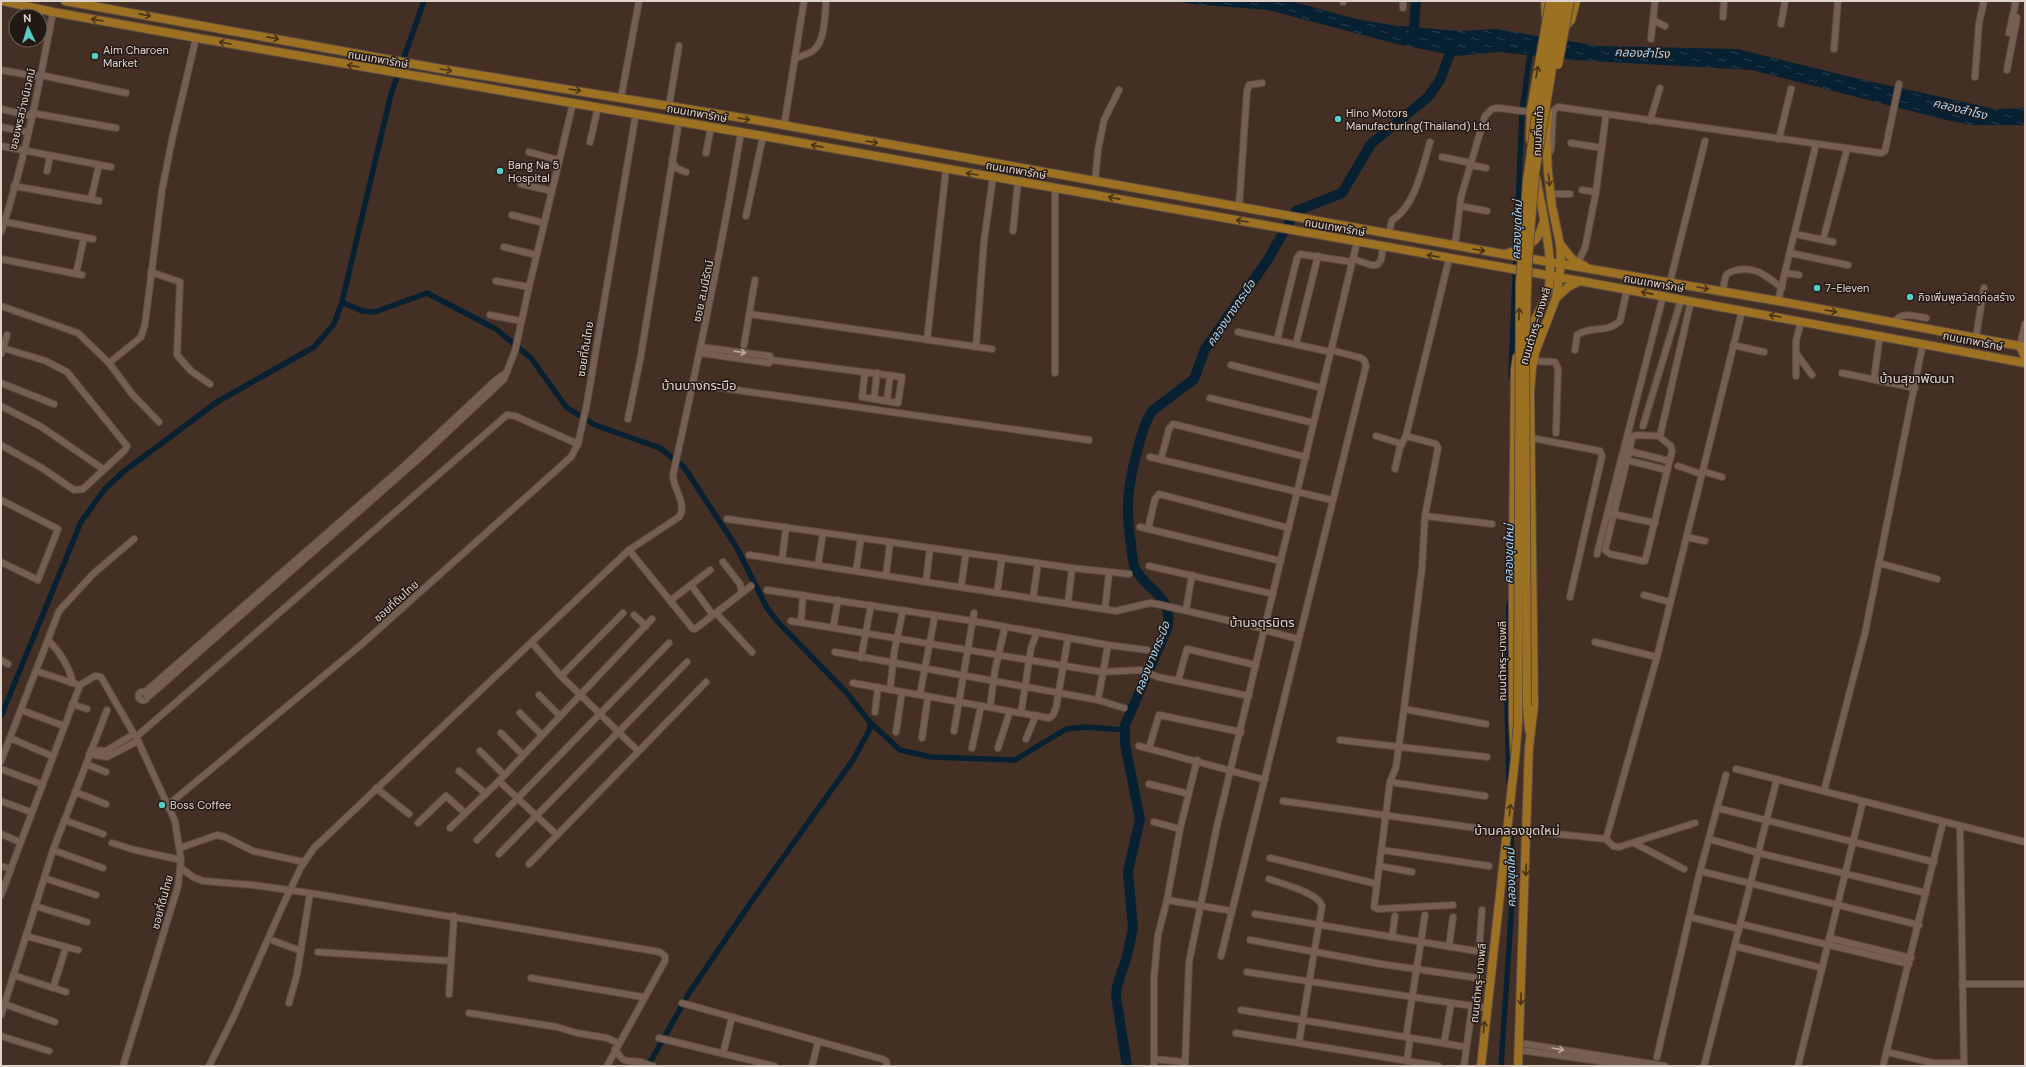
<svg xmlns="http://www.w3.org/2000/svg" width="2026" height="1067" font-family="'DM Sans','Noto Sans Thai',sans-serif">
  <defs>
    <pattern id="water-ripples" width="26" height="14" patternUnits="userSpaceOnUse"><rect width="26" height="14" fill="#082132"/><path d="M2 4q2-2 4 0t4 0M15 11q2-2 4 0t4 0" fill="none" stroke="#2c404e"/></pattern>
  </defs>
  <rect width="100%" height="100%" fill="#432f24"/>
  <path fill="url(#water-ripples)" d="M1174,1H1291L1356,19L1391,25L1458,31L1495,29L1599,46L1737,49L1851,77L1995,109L2025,108V125H1973L1946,120L1752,70L1575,60L1499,52L1457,56L1397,44L1268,10L1192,4Z"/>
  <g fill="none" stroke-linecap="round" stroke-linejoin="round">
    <g stroke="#082132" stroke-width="5.5">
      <path d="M342,302L362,311L375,312L427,293L496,329L531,358L566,407L595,425L660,448L684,467L737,548L767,608L777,621L845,691L870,722V729L853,760L749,905L689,993L648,1066"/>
      <path d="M1511,376L1522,112L1531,47"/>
      <path d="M1509,604L1507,700L1509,782"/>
      <path d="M1,716L81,522L104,490L123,472L217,402L314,347L334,324L342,302L391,94L424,1"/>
      <path d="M870,722L900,750L931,757L1015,760L1066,729L1085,727L1125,730"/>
      <path d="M1501,1066L1512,903L1511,828"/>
    </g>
    <g stroke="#082132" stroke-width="10">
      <path d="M1413,39L1416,1"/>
      <path d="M1127,1066L1116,996L1117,986L1127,956L1133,928L1128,871L1140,819L1125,744V725L1167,629C1175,595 1147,593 1135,568C1132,561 1132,552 1131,544C1125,507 1128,484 1138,448C1141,435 1145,422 1152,411L1194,379L1205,349L1267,261L1296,211L1342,193L1371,144L1428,97L1440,80L1453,45"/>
    </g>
    <defs>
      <g id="minor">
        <path d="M1403,1V8"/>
        <path d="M1343,2V1"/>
        <path d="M1723,17L1724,1"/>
        <path d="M1653,20L1665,26"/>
        <path d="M1781,24L1785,1"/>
        <path d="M2009,33L2016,1"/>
        <path d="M1651,39L1655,1"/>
        <path d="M1834,49L1838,1"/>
        <path d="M795,58C802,56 810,54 815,49C825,39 825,15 826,1"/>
        <path d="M1,70L40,77"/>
        <path d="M2007,70L2017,18L2013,15"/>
        <path d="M40,75L126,93"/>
        <path d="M1975,77L1979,23L1984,1"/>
        <path d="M621,98L639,1"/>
        <path d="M669,106L679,46"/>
        <path d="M1,109L31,116"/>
        <path d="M32,113L116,128"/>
        <path d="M1650,121L1660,88"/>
        <path d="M784,126L804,1"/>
        <path d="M1,127L27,132"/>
        <path d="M1779,139L1791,89"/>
        <path d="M590,142L598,107"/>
        <path d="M1571,143L1602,148"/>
        <path d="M1,146L111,167"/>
        <path d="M529,152L558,160"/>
        <path d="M706,153L711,127"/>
        <path d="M1548,156L1551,149L1553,111L1558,107L1881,153L1885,151L1899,84"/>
        <path d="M1442,157L1471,163"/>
        <path d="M672,160L676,168L686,172"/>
        <path d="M1471,165L1486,168"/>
        <path d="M47,171L50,156"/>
        <path d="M1095,182L1098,150L1104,120L1119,90"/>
        <path d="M521,184L552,191"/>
        <path d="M14,186L99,201"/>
        <path d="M1582,190L1596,192"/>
        <path d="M1550,194H1570"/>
        <path d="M91,199L99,165"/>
        <path d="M1460,206L1487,211"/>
        <path d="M1239,207L1247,91L1249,85L1262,83"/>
        <path d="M512,215L544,223"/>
        <path d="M746,216L763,136"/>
        <path d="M1,221L93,239"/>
        <path d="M1013,231L1018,181"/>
        <path d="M1,232C25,161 39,86 53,12"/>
        <path d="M1389,233L1392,220C1415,207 1423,166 1430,142"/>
        <path d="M1795,234L1833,242"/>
        <path d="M1823,240L1847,149"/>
        <path d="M1455,246L1461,197L1485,116L1492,109L1498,108L1530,112"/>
        <path d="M504,247L536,255"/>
        <path d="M1790,253L1848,265"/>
        <path d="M1,259L82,275"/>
        <path d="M1353,259L1371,265H1377L1381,260L1383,247"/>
        <path d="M1449,259L1406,436L1436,444L1438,448L1425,516L1422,568L1404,709L1396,767L1390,782L1374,907L1378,909L1453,905"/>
        <path d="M1578,262L1585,248L1596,192L1606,115"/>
        <path d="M151,272L180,282L177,355L191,371L210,384"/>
        <path d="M1785,273L1799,275"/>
        <path d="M76,274L84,238"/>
        <path d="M496,281L529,287"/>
        <path d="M1670,282L1705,141"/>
        <path d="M1723,292C1724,287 1724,280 1726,276C1728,272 1733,271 1737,270C1757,266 1767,277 1782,288"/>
        <path d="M1778,301L1816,144"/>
        <path d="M1,306L78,333L109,363L132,394L159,422"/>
        <path d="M749,314L992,349"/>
        <path d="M490,315L521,321"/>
        <path d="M1894,322C1903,311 1913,316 1926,318"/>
        <path d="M1238,332L1331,352"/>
        <path d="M1976,337L1984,288"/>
        <path d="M927,340L946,169"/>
        <path d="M1277,340L1297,258L1300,254L1352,262"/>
        <path d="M1296,344L1318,256"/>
        <path d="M744,345L755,280"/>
        <path d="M1733,345L1764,352"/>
        <path d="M2020,346L2025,324"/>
        <path d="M976,347L984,241L993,177"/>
        <path d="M1575,350L1577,335C1591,325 1606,334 1620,321L1627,290"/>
        <path d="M700,353L769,363L771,360L770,356L701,347"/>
        <path d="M1796,353L1812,375"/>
        <path d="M1,354L7,335"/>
        <path d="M771,360L902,377L898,403L862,397L865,372"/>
        <path d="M1534,361L1555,362L1558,369L1556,433"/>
        <path d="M109,363L141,337L145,324L162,190L172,140L196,38"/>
        <path d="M1231,365L1322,388"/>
        <path d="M1055,373V188"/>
        <path d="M1842,373L1915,388"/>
        <path d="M1796,376V341L1801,321"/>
        <path d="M1874,379L1880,335"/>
        <path d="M1,383L54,404"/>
        <path d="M694,384L1089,440"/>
        <path d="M1210,398L1314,423"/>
        <path d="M874,399L877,373"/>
        <path d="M887,401L890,376"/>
        <path d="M1,406L40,426L103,469"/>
        <path d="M628,419L641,355L679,121"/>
        <path d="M1643,426L1681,300"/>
        <path d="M1637,435L1660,436L1661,438L1671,446L1672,451L1645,561H1643L1610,554L1605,550L1632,439L1633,436Z"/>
        <path d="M1376,436L1402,444"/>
        <path d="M1660,436L1691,301"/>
        <path d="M1532,438L1600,451L1602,456L1570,597"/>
        <path d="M1,445L42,468L74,490L83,489L125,450L127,446L67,372L46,361L3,348"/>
        <path d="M1629,451L1669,461"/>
        <path d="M1150,457L1332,500"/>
        <path d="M1161,459L1169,429L1173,424L1306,457"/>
        <path d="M1626,460L1667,470"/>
        <path d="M1678,466L1701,474"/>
        <path d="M1395,469L1400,447L1406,436"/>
        <path d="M1702,471L1722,477"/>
        <path d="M1,500L58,529L38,580L1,562"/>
        <path d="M1613,514L1655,523"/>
        <path d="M1425,516L1492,524"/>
        <path d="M727,519L1072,568L1129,574"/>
        <path d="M1140,527L1281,561"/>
        <path d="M1148,529L1155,499L1159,494L1289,528"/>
        <path d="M1686,537L1705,541"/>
        <path d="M629,550L693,629H695L751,586"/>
        <path d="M1597,554L1663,296"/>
        <path d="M749,555L1116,611L1150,603L1157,604L1265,629"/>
        <path d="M782,560L786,527"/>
        <path d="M723,562L740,584L742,592"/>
        <path d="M1879,563L1937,579"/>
        <path d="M818,565L823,533"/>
        <path d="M1149,566L1273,594"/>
        <path d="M856,571L861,538"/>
        <path d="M886,575L890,542"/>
        <path d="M926,582L930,548"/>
        <path d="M691,585L713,615"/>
        <path d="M961,587L966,553"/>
        <path d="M767,590L973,621L1108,645L1147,650"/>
        <path d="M997,593L1002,558"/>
        <path d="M1644,595L1670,602"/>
        <path d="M1033,598L1038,563"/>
        <path d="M670,601L710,570"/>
        <path d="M1068,603L1072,568"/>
        <path d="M1105,609L1109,573"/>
        <path d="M1186,610L1192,575"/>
        <path d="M716,613L752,652"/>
        <path d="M634,615L646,626"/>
        <path d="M791,621L1102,672L1140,670L1158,677L1249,696"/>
        <path d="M801,622L803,595"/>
        <path d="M833,628L838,600"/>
        <path d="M1264,630L1298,639"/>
        <path d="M48,640C60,652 69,666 73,683"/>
        <path d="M1595,642L1657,657"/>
        <path d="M532,643L561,676L638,751"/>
        <path d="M835,652L1098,700L1124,708"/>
        <path d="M861,658L871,605"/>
        <path d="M1,660L8,664"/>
        <path d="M36,671L76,684"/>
        <path d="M561,676L623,613"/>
        <path d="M1178,681L1187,649L1256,665"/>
        <path d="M853,683L1049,718L1053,715L1056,708L1068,638"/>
        <path d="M890,690L894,653L903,610"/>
        <circle cx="143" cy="696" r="4.5"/>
        <path d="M145,692L404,466L496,380L507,372"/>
        <path d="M920,694L935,615"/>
        <path d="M539,695L560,716"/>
        <path d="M148,697L423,455L504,379L515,351L529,287L573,103"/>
        <path d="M1098,700L1108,645"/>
        <path d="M72,704L87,709"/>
        <path d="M990,707L995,670L1005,627"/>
        <path d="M1404,709L1486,724"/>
        <path d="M21,710L64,726"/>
        <path d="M875,712L878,687"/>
        <path d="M520,713L542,735"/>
        <path d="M1021,713L1031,648L1037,632"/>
        <path d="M954,731L974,613"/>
        <path d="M896,732L902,692"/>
        <path d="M501,733L523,755"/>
        <path d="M136,737L507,415L515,416L578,444"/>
        <path d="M10,738L52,756"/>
        <path d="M922,738L928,696"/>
        <path d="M1026,739L1036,715"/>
        <path d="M1340,740L1487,757"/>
        <path d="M1139,746L1265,780"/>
        <path d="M972,748L981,706"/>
        <path d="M998,748L1010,711"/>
        <path d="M1149,748L1159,715L1241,732"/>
        <path d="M91,750L106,751L134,734"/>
        <path d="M480,751L504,775"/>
        <path d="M89,754L107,757L138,741"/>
        <path d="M1,761L59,611L93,574L134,539"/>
        <path d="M86,764L106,772"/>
        <path d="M1,769L41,784"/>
        <path d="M1736,769L2025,842"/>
        <path d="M459,771L485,793"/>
        <path d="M499,781L557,835"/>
        <path d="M1390,782L1485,796"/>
        <path d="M1149,784L1189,794"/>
        <path d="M376,788L409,814"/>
        <path d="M1824,791L1865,633L1923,343"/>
        <path d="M75,792L106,804"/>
        <path d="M1,801L31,812"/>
        <path d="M1283,801L1476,828"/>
        <path d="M168,805L362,644L571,457L578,444L587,403L636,113"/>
        <path d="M1717,808L1934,862"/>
        <path d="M64,820L103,834"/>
        <path d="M1154,822L1180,829"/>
        <path d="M418,823L446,796L465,813"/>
        <path d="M1960,827L1964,1066"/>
        <path d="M450,828L499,781L652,619"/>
        <path d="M1527,831L1606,839L1657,657L1742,311"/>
        <path d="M1,834L20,842"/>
        <path d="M1606,839L1613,846L1619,847L1695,823"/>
        <path d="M1709,839L1759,853L1926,893"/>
        <path d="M477,840L669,643"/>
        <path d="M112,843L135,850L181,860"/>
        <path d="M1634,843L1684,869"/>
        <path d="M180,848L217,835L225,837L253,851L304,862"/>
        <path d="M53,850L103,868"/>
        <path d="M1382,850L1489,866"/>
        <path d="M499,854L687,662"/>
        <path d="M1270,858L1377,884"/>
        <path d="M529,864L706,682"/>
        <path d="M1,866L11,869"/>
        <path d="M1380,866L1412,872"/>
        <path d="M181,868L193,877L203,881L253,885L310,893L660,952L665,956V961L607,1066"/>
        <path d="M1700,871L1919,925"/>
        <path d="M44,878L96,895"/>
        <path d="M1269,879C1282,884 1319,893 1322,906L1299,1042"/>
        <path d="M1,895L80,685L95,676L101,677L138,741L175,821L181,860L178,886L123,1066"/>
        <path d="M1167,900L1232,911"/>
        <path d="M35,906L87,922"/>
        <path d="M1255,914L1476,951L1479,950L1482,910"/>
        <path d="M1690,917L1739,929"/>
        <path d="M1741,924L1909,964"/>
        <path d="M26,936L78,950"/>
        <path d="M1392,937L1395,916"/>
        <path d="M1829,938L1911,958"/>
        <path d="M1250,940L1381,964L1478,978"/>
        <path d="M274,941L301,951"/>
        <path d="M1735,946L1822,968"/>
        <path d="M1449,947L1453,917"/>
        <path d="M318,952L451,961"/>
        <path d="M1221,956L1366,366L1364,360L1361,358L1331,350"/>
        <path d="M1247,972L1486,1008"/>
        <path d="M13,975L66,992"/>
        <path d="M531,978L643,997"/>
        <path d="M1962,984H2025"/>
        <path d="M53,988L66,947"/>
        <path d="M449,994L454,916"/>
        <path d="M289,1003L297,974L310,893"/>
        <path d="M682,1003L882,1059L886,1061L887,1066"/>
        <path d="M4,1004L55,1022"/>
        <path d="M1241,1010L1466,1047"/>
        <path d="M469,1013L557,1027L577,1033L607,1038L618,1043"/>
        <path d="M1,1015L53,850L107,710"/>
        <path d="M1236,1033L1438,1066"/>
        <path d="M1,1036L49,1051"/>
        <path d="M1406,1037L1425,915"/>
        <path d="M659,1038L774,1066"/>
        <path d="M1444,1043L1451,1004"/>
        <path d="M1520,1043L1665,1066"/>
        <path d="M615,1049C624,1064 625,1060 640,1062C644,1063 649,1065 653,1066"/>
        <path d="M1519,1050L1634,1066"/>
        <path d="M1887,1052L1933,1063H1964"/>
        <path d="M723,1054L732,1017"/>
        <path d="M1657,1057L1699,875L1726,775"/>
        <path d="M1154,1059L1185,1062"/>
        <path d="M1407,1061L1410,1038"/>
        <path d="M209,1066L234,1016L283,905L301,867L314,848L629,550L679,517C688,505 673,489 673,475C698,361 722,248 741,132"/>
        <path d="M812,1066L818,1042"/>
        <path d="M1154,1066V977L1158,935L1167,900L1180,829L1197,760"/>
        <path d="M1185,1066L1189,962L1217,826L1357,242"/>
        <path d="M1464,1066L1472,1007"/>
        <path d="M1704,1066L1777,779"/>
        <path d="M1798,1066L1863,801"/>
        <path d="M1883,1066L1943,822"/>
      </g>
      <g id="major">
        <path d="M3,1L53,12L203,39L763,136L1580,281L2025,363"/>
        <path d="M65,1L436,68L755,120L1503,254L1778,301L2025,347"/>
        <path d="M1545,1L1546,18"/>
        <path d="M1562,24L1567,25L1571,20L1576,1"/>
        <path d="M1530,140L1531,110"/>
        <path d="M1560,244L1573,260L1585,266"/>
        <path d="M1505,254C1525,248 1538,245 1543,223"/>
        <path d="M1556,298L1568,287L1580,281"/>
        <path d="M1524,338C1534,322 1544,305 1549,286C1554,259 1541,205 1536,177"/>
        <path d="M2020,346L2025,357"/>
        <path d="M1527,706L1529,730"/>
        <path d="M1481,1066L1515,759L1513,720V550L1515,370L1517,357"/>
        <path d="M1518,1066L1529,747L1534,706L1530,392L1532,368L1536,350L1556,298L1561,264L1560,244L1552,206L1548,172L1546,136L1548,113"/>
      </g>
    </defs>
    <use href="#minor" stroke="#5c4b42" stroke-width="8"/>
    <use href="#major" stroke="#5c4b42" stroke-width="10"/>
    <use href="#minor" stroke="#755e52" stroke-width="6"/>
    <use href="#major" stroke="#9d7122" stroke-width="8"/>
    <defs>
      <g id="major-bridge">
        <path d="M1558,65L1570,1"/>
        <path d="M1531,110L1550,1"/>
        <path d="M1527,706L1525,350L1528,259L1535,173L1563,1"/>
        <path d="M1515,759L1518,723L1520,284L1527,182L1535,122L1557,1"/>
      </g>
    </defs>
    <use href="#major-bridge" stroke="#5c4b42" stroke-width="10" stroke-linecap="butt"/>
    <use href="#major-bridge" stroke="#9d7122" stroke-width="8"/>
  </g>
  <defs><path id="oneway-shaft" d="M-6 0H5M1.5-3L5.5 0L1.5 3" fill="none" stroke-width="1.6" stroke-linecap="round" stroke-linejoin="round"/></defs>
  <g stroke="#483318">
    <use href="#oneway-shaft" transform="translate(145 15) rotate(11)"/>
    <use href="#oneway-shaft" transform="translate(97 20) rotate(-170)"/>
    <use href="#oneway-shaft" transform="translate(273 38) rotate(11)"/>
    <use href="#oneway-shaft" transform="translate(225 43) rotate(-170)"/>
    <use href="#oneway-shaft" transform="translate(353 66) rotate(-170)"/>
    <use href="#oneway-shaft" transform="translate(446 70) rotate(9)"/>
    <use href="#oneway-shaft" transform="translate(1537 72) rotate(-80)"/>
    <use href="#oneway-shaft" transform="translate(575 90) rotate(9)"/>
    <use href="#oneway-shaft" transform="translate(744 119) rotate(9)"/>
    <use href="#oneway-shaft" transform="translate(872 142) rotate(10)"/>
    <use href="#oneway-shaft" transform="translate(817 146) rotate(-169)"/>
    <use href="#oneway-shaft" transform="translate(972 174) rotate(-171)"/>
    <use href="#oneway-shaft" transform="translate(1549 180) rotate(84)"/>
    <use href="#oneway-shaft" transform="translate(1114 198) rotate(-169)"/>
    <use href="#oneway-shaft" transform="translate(1242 221) rotate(-170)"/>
    <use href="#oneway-shaft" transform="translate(1479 250) rotate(10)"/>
    <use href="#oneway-shaft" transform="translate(1433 256) rotate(-170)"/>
    <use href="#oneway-shaft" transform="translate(1703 288) rotate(10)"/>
    <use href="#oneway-shaft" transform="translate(1647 293) rotate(-169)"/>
    <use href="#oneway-shaft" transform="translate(1831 311) rotate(10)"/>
    <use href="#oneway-shaft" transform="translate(1519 314) rotate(-89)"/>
    <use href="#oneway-shaft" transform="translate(1775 316) rotate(-170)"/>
    <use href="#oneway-shaft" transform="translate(1510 810) rotate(-83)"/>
    <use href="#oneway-shaft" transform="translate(1526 870) rotate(92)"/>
    <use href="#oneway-shaft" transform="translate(1521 999) rotate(92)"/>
    <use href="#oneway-shaft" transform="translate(1484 1027) rotate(-84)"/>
  </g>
  <g stroke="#bbaaa1">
    <use href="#oneway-shaft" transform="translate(740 352) rotate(8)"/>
    <use href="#oneway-shaft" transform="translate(1558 1049) rotate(10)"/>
  </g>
  <g fill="#55cec5" stroke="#231914" stroke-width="1.5">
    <circle cx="95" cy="56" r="4"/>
    <circle cx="1338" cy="119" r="4"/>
    <circle cx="500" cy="171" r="4"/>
    <circle cx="1817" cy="288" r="4"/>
    <circle cx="1910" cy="297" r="4"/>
    <circle cx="162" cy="805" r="4"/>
  </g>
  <g text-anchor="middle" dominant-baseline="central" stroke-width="3" stroke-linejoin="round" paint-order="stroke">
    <g font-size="11" fill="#e0d3cc" stroke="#231914" text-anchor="start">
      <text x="103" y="50">Aim Charoen<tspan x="103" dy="13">Market</tspan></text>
      <text x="1346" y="113">Hino Motors<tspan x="1346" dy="13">Manufacturing(Thailand) Ltd.</tspan></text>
      <text x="508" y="165">Bang Na 5<tspan x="508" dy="13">Hospital</tspan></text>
      <text x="1825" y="288">7-Eleven</text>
      <text x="1918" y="297">กิจเพิ่มพูลวัสดุก่อสร้าง</text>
      <text x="170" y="805">Boss Coffee</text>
    </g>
    <g font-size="11" fill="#e0d3cc" stroke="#231914">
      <text transform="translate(378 59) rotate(10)">ถนนเทพารักษ์</text>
      <text transform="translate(22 109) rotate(-77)">ซอยพรสว่างนิเวศน์</text>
      <text transform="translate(697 113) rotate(10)">ถนนเทพารักษ์</text>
      <text transform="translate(1538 131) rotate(-87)">ถนนกิ่งแก้ว</text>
      <text transform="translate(1016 170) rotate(10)">ถนนเทพารักษ์</text>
      <text transform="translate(1335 227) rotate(10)">ถนนเทพารักษ์</text>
      <text transform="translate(1654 283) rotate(10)">ถนนเทพารักษ์</text>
      <text transform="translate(703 291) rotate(-78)">ซอย ส.มนีรัตน์</text>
      <text transform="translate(1535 326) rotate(-73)">ถนนตำหรุ-บางพลี</text>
      <text transform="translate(1973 341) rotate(11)">ถนนเทพารักษ์</text>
      <text transform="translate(585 349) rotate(-81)">ซอยที่ดินไทย</text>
      <text transform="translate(396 601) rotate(-42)">ซอยที่ดินไทย</text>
      <text transform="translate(1502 661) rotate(-90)">ถนนตำหรุ-บางพลี</text>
      <text transform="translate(162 902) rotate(-75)">ซอยที่ดินไทย</text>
      <text transform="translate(1478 983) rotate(-84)">ถนนตำหรุ-บางพลี</text>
    </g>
    <g font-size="12" font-style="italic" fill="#a5d7fe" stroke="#231914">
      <text transform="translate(1642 53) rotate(2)">คลองสำโรง</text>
      <text transform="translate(1960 109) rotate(14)">คลองสำโรง</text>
      <text transform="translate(1517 230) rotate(-88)">คลองขุดใหม่</text>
      <text transform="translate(1231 313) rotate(-56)">คลองบางกระบือ</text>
      <text transform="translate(1509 554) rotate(-89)">คลองขุดใหม่</text>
      <text transform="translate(1152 658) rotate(-68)">คลองบางกระบือ</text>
      <text transform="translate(1511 878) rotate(-91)">คลองขุดใหม่</text>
    </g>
    <g font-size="13" fill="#e0d3cc" stroke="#231914">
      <text x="1917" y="378">บ้านสุขาพัฒนา</text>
      <text x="699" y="385">บ้านบางกระบือ</text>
      <text x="1262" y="622">บ้านจตุรมิตร</text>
      <text x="1517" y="830">บ้านคลองขุดใหม่</text>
    </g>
  </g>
  <rect width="2026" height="1067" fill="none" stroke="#e0d3cc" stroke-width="4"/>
  <g transform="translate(28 28) rotate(356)"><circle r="19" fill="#231914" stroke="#6f635e"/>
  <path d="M0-3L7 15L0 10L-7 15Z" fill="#55cec5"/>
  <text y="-6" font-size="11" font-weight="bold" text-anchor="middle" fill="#e0d3cc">N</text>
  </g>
</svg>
